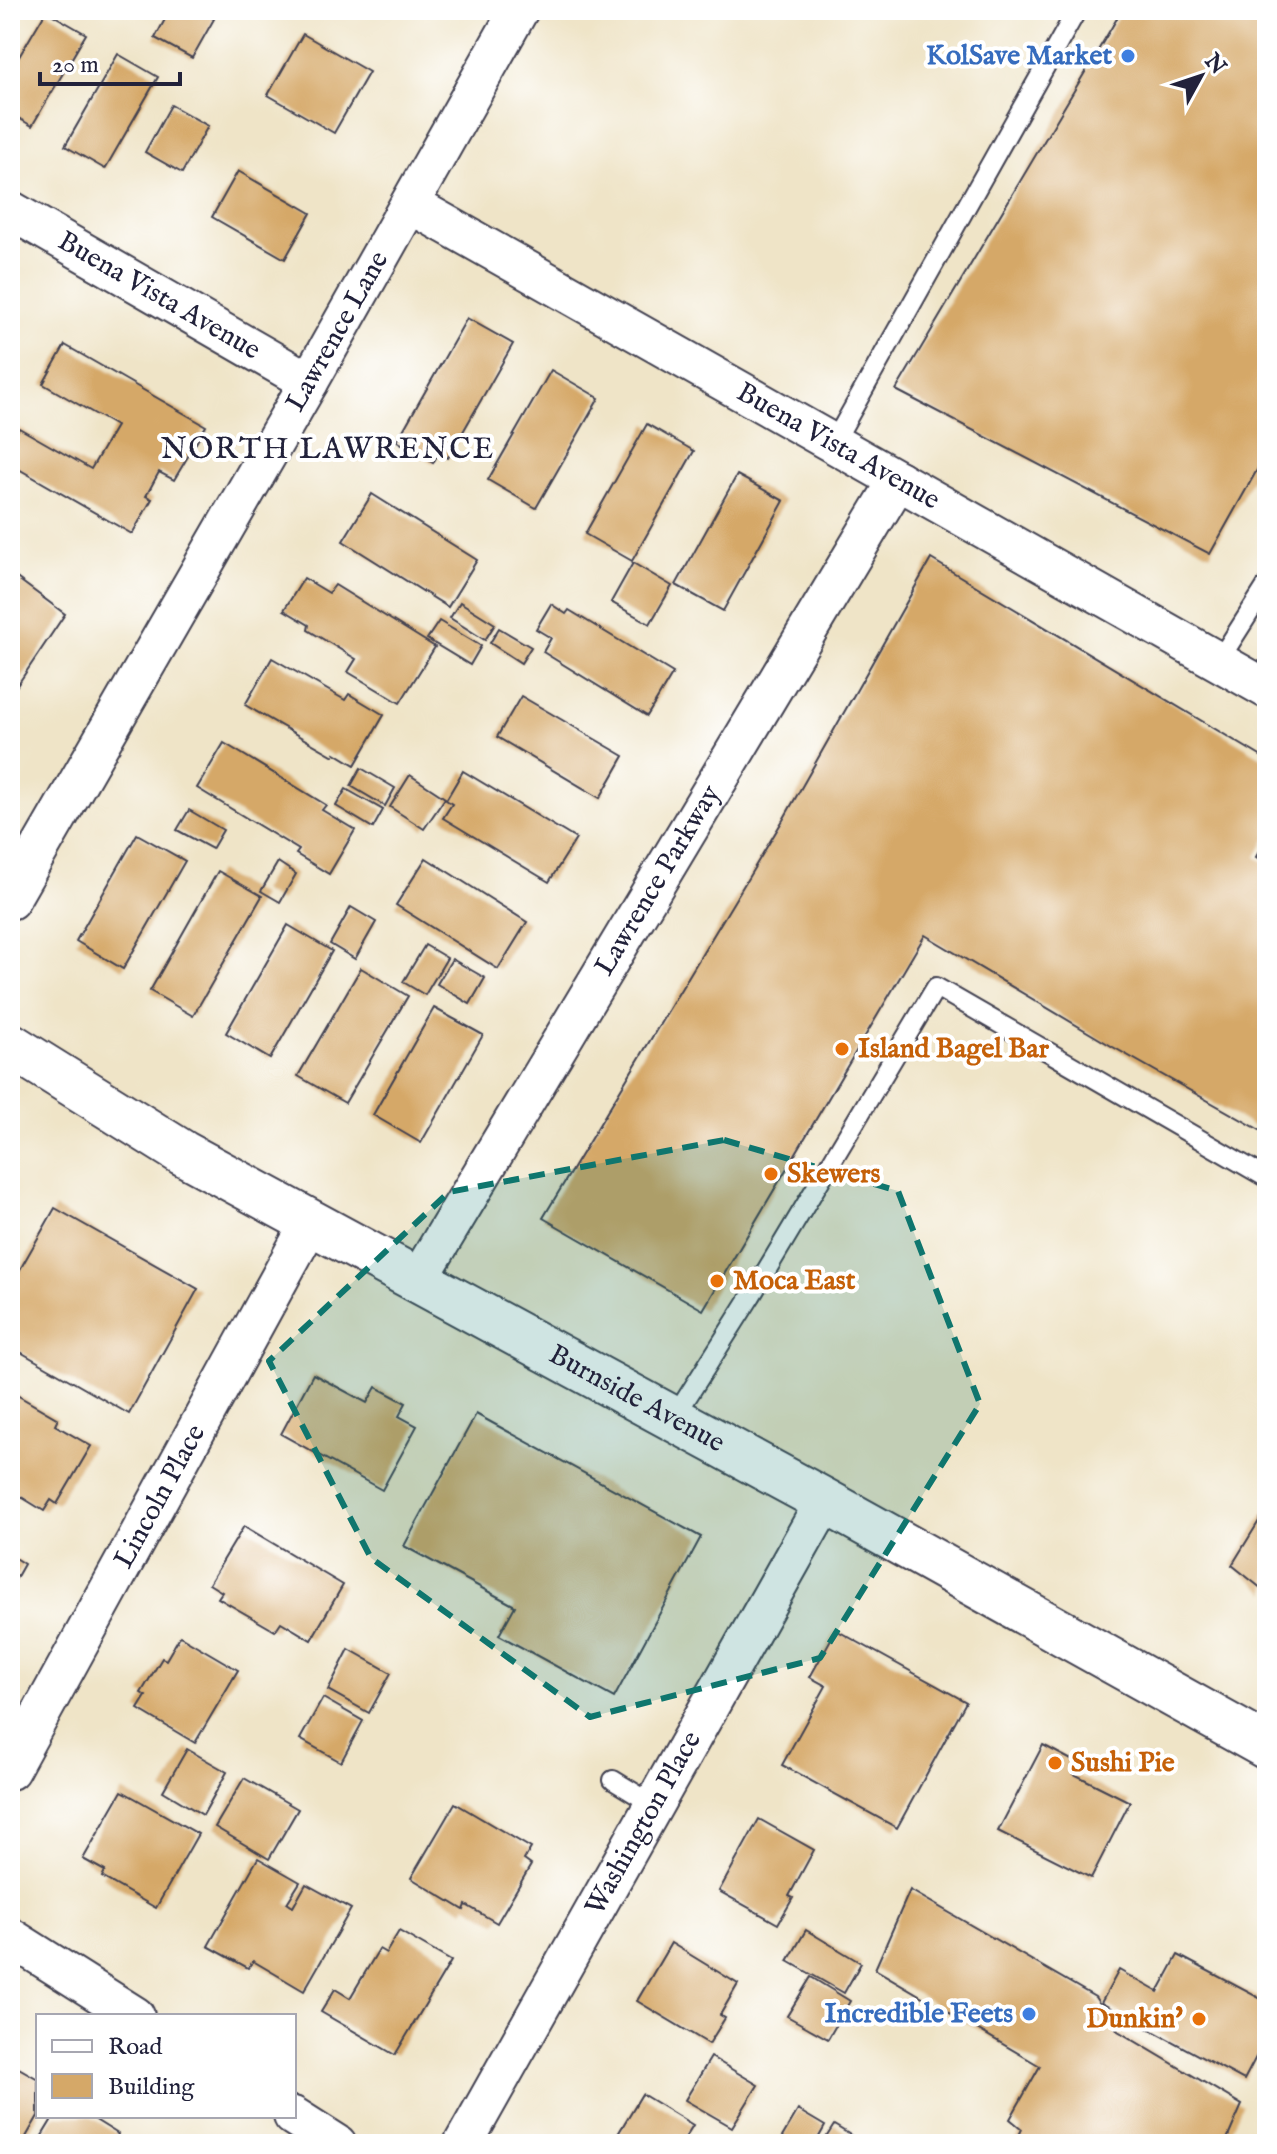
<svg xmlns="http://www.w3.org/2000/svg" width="1277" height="2154" font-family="'IM FELL English',serif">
  <rect width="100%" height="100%" fill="#fff"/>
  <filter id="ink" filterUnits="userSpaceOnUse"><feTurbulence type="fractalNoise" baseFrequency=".0125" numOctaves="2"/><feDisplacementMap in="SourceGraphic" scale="16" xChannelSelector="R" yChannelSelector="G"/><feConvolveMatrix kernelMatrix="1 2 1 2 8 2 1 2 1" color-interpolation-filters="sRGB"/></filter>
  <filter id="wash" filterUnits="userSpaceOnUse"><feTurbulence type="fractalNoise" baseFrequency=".006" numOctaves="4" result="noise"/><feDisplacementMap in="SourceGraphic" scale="32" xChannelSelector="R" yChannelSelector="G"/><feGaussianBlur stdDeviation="1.8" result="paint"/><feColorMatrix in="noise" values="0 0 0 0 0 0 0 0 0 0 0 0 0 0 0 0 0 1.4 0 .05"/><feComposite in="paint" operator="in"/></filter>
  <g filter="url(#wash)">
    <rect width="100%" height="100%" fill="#efe4c7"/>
    <g id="blocks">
      <g fill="#d5a868">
        <path d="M170,10H198L214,19L192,58L155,38Z"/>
        <path d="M1122,10H1267V452L1210,554L896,390Z"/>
        <path d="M46,11L86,34L32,126L10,113V72Z"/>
        <path d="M303,34L369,72L334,133L268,95Z"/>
        <path d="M118,54L158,77L105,169L65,146Z"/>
        <path d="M171,105L208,126L182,173L145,152Z"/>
        <path d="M238,171L311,213L285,259L212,217Z"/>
        <path d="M467,318L513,344L448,458L439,452L433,463L397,441Z"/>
        <path d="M65,345L206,426L174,480L159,472L146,496L152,499L132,534L10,464V444L19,428L91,469L116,426L43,384Z"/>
        <path d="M551,370L599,398L536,508L488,480Z"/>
        <path d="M647,424L694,451L632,561L585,534Z"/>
        <path d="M737,475L784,501L723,611L676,585Z"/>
        <path d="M372,494L477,560L448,607L343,541Z"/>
        <path d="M931,559L1267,760V837L1256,857L1267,864V1134L1113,1047L925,935L703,1310L543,1218L783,820Z"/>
        <path d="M633,563L672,586L650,624L611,602Z"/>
        <path d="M10,573L65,614L10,696Z"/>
        <path d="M304,578L329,593L335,585L435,647L400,703L348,672L356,659L308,630L309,625L284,610Z"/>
        <path d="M460,602L495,624L485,640L450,618Z"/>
        <path d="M551,604L566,614L569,610L673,673L647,716L543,652L551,638L536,629Z"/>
        <path d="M439,621L481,646L470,665L427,639Z"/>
        <path d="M499,628L531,647L521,663L490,643Z"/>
        <path d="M272,658L345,700L349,694L384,715L355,765L335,753L334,756L245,705Z"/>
        <path d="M521,696L624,756L600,798L497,737Z"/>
        <path d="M224,743L326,805L322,810L355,830L329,874L296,854L299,850L197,788Z"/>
        <path d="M361,768L395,788L385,806L351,786Z"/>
        <path d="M463,771L576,839L549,882L443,818L452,804L446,800Z"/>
        <path d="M410,775L445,798L424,829L390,807Z"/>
        <path d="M346,789L383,810L373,828L336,806Z"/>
        <path d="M189,810L223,830L212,849L177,830Z"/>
        <path d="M137,834L185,861L123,969L76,941Z"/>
        <path d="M426,858L527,922L498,969L396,905Z"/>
        <path d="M278,862L296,874L280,902L261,891Z"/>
        <path d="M218,871L262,896L193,1016L150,991Z"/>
        <path d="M351,907L376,922L355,959L330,944Z"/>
        <path d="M288,925L332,951L270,1059L226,1033Z"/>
        <path d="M425,945L447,958L425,995L403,982Z"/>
        <path d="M452,959L485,978L470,1004L437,984Z"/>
        <path d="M361,968L408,996L345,1103L298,1076Z"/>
        <path d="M434,1008L483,1035L421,1143L373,1115Z"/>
        <path d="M55,1208L198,1289L129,1414L10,1346V1287Z"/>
        <path d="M313,1374L367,1403L376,1387L406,1403L399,1416L417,1426L382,1490L281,1434Z"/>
        <path d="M10,1391L58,1419L55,1425L91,1446L57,1504L51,1500L44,1511L10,1490Z"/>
        <path d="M476,1414L701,1537L614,1698L499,1635L515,1606L404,1546Z"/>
        <path d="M1267,1508V1593L1232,1565Z"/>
        <path d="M244,1526L343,1585L311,1640L281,1622L275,1631L218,1598L222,1592L209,1584Z"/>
        <path d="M10,1555L24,1564L10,1589Z"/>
        <path d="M836,1630L966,1702L897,1828L782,1765L826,1686L810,1677Z"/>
        <path d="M180,1636L238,1670L195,1743L138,1709L146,1696L141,1693L162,1658L166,1660Z"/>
        <path d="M349,1649L391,1673L369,1713L328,1690Z"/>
        <path d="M323,1698L363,1721L341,1762L300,1739Z"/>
        <path d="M1043,1745L1079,1764L1074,1774L1130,1802L1091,1878L998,1831Z"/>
        <path d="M187,1749L227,1772L203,1815L163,1791Z"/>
        <path d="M244,1778L298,1809L269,1859L215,1827Z"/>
        <path d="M122,1791L198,1834L156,1908L102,1877L105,1871L83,1859Z"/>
        <path d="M455,1803L531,1848L524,1860L531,1865L497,1923L466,1905L464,1910L411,1878Z"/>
        <path d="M759,1819L814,1850L789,1896L793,1898L778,1924L719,1891Z"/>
        <path d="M258,1858L300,1882L287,1903L293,1907L306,1884L351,1909L304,1991L253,1961L248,1968L208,1946Z"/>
        <path d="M910,1890L1095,1997L1118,2031L1242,2105L1225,2144H1015L1022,2129L1010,2119L1040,2066L875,1969Z"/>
        <path d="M806,1930L861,1963L844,1993L788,1961Z"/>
        <path d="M399,1931L451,1961L395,2055L321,2012L335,1989L350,1998L379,1949L386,1953Z"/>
        <path d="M671,1943L738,1984L720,2015L725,2018L709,2044L637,2001Z"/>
        <path d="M1178,1955L1267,2002V2036L1244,2080L1101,2003L1119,1970L1158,1992Z"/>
        <path d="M811,1977L850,2001L828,2039L787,2016Z"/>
        <path d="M711,2057L758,2085L732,2127L685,2100Z"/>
        <path d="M10,2063L38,2079V2116L22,2144H10Z"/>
        <path d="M642,2094L693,2125L685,2138L695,2144H612Z"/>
        <path d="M798,2110L825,2126L815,2144H778Z"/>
        <path d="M54,2116H89L118,2134L113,2144H37Z"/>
        <path d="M834,2125L865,2144H822Z"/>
      </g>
    </g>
  </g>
  <g filter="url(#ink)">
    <use href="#blocks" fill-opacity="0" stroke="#413f50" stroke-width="2"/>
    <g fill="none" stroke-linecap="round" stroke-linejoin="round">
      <defs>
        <g id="lane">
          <path d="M833,444L1077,10"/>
          <path d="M1218,662L1267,585"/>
          <path d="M674,1418L751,1296L936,987L1267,1178"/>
          <path d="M613,1780L654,1805"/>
        </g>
        <g id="street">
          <path id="s1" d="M410,204L1267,689"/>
          <path id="s2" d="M10,210L309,382"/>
          <path id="s3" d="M10,900L309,382L519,10"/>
          <path id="s4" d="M418,1280L898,480"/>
          <path id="s5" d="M10,1770L310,1223"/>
          <path d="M10,1937L135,2016"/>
          <path d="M293,2116L337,2144"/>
          <path id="s6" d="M463,2144L825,1501"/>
        </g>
        <g id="secondary">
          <path id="s7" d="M10,1045L183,1153L825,1501L1267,1747"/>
        </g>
      </defs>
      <use href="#lane" stroke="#413f50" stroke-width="22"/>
      <use href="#street" stroke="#413f50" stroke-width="42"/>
      <use href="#secondary" stroke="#413f50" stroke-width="48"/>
      <use href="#lane" stroke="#fff" stroke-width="18"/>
      <use href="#street" stroke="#fff" stroke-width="38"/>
      <use href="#secondary" stroke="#fff" stroke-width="44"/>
    </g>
  </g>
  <path fill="#0f766e" fill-opacity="0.2" stroke="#0f766e" stroke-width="6" stroke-dasharray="16 10" stroke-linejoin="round" d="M724,1140L898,1191L980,1404L820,1658L590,1717L371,1558L269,1361L449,1192Z"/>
  <g fill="#3f7fe0" stroke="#fff" stroke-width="3">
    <circle cx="1128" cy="56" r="8"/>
    <circle cx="1029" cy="2014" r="8"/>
  </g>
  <g fill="#e8710a" stroke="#fff" stroke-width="3">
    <circle cx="842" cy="1049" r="8"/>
    <circle cx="771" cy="1174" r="8"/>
    <circle cx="717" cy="1281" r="8"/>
    <circle cx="1055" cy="1763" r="8"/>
    <circle cx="1199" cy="2019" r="8"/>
  </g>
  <g text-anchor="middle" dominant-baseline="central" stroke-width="8" stroke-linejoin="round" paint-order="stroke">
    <g font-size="28" font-weight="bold" fill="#366cbe" stroke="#fff" text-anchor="end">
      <text x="1112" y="56">KolSave Market</text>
      <text x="1013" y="2014">Incredible Feets</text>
    </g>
    <g font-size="28" fill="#22223b" stroke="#fff">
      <text stroke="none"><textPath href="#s2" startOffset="172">Buena Vista Avenue</textPath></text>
      <text stroke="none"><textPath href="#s3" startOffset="656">Lawrence Lane</textPath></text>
      <text stroke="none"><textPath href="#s1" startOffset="492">Buena Vista Avenue</textPath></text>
      <text stroke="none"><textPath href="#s4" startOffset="466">Lawrence Parkway</textPath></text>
      <text stroke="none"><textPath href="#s7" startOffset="720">Burnside Avenue</textPath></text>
      <text stroke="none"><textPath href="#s5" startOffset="312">Lincoln Place</textPath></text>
      <text stroke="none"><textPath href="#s6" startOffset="368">Washington Place</textPath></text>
    </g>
    <g font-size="28" font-weight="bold" fill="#c56008" stroke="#fff" text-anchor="start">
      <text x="858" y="1049">Island Bagel Bar</text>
      <text x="787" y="1174">Skewers</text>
      <text x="733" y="1281">Moca East</text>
      <text x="1071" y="1763">Sushi Pie</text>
      <text x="1183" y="2019" text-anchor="end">Dunkin'</text>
    </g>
    <g font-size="30" letter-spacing="2" fill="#22223b" stroke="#fff">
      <text x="328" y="450">NORTH LAWRENCE</text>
    </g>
  </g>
  <rect width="1277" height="2154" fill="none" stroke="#fff" stroke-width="40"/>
  <rect x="36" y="2014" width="260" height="104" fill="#ffffff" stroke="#a7a7b1" stroke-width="2"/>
  <rect x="52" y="2040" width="40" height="12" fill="#ffffff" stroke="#a7a7b1" stroke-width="2"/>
  <text x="108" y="2054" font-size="24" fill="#22223b">Road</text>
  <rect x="52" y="2074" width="40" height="24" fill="#d5a868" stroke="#a7a7b1" stroke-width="2"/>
  <text x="108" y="2094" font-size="24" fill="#22223b">Building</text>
  <g transform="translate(1201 76) rotate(50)" stroke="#ffffff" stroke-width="6" paint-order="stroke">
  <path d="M0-6L14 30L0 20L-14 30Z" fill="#22223b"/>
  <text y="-12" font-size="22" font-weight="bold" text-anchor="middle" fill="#22223b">N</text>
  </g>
  <path d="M40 72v12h140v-12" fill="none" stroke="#22223b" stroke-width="4"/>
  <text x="52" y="72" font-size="24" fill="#22223b" stroke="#ffffff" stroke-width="6" paint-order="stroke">20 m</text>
</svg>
